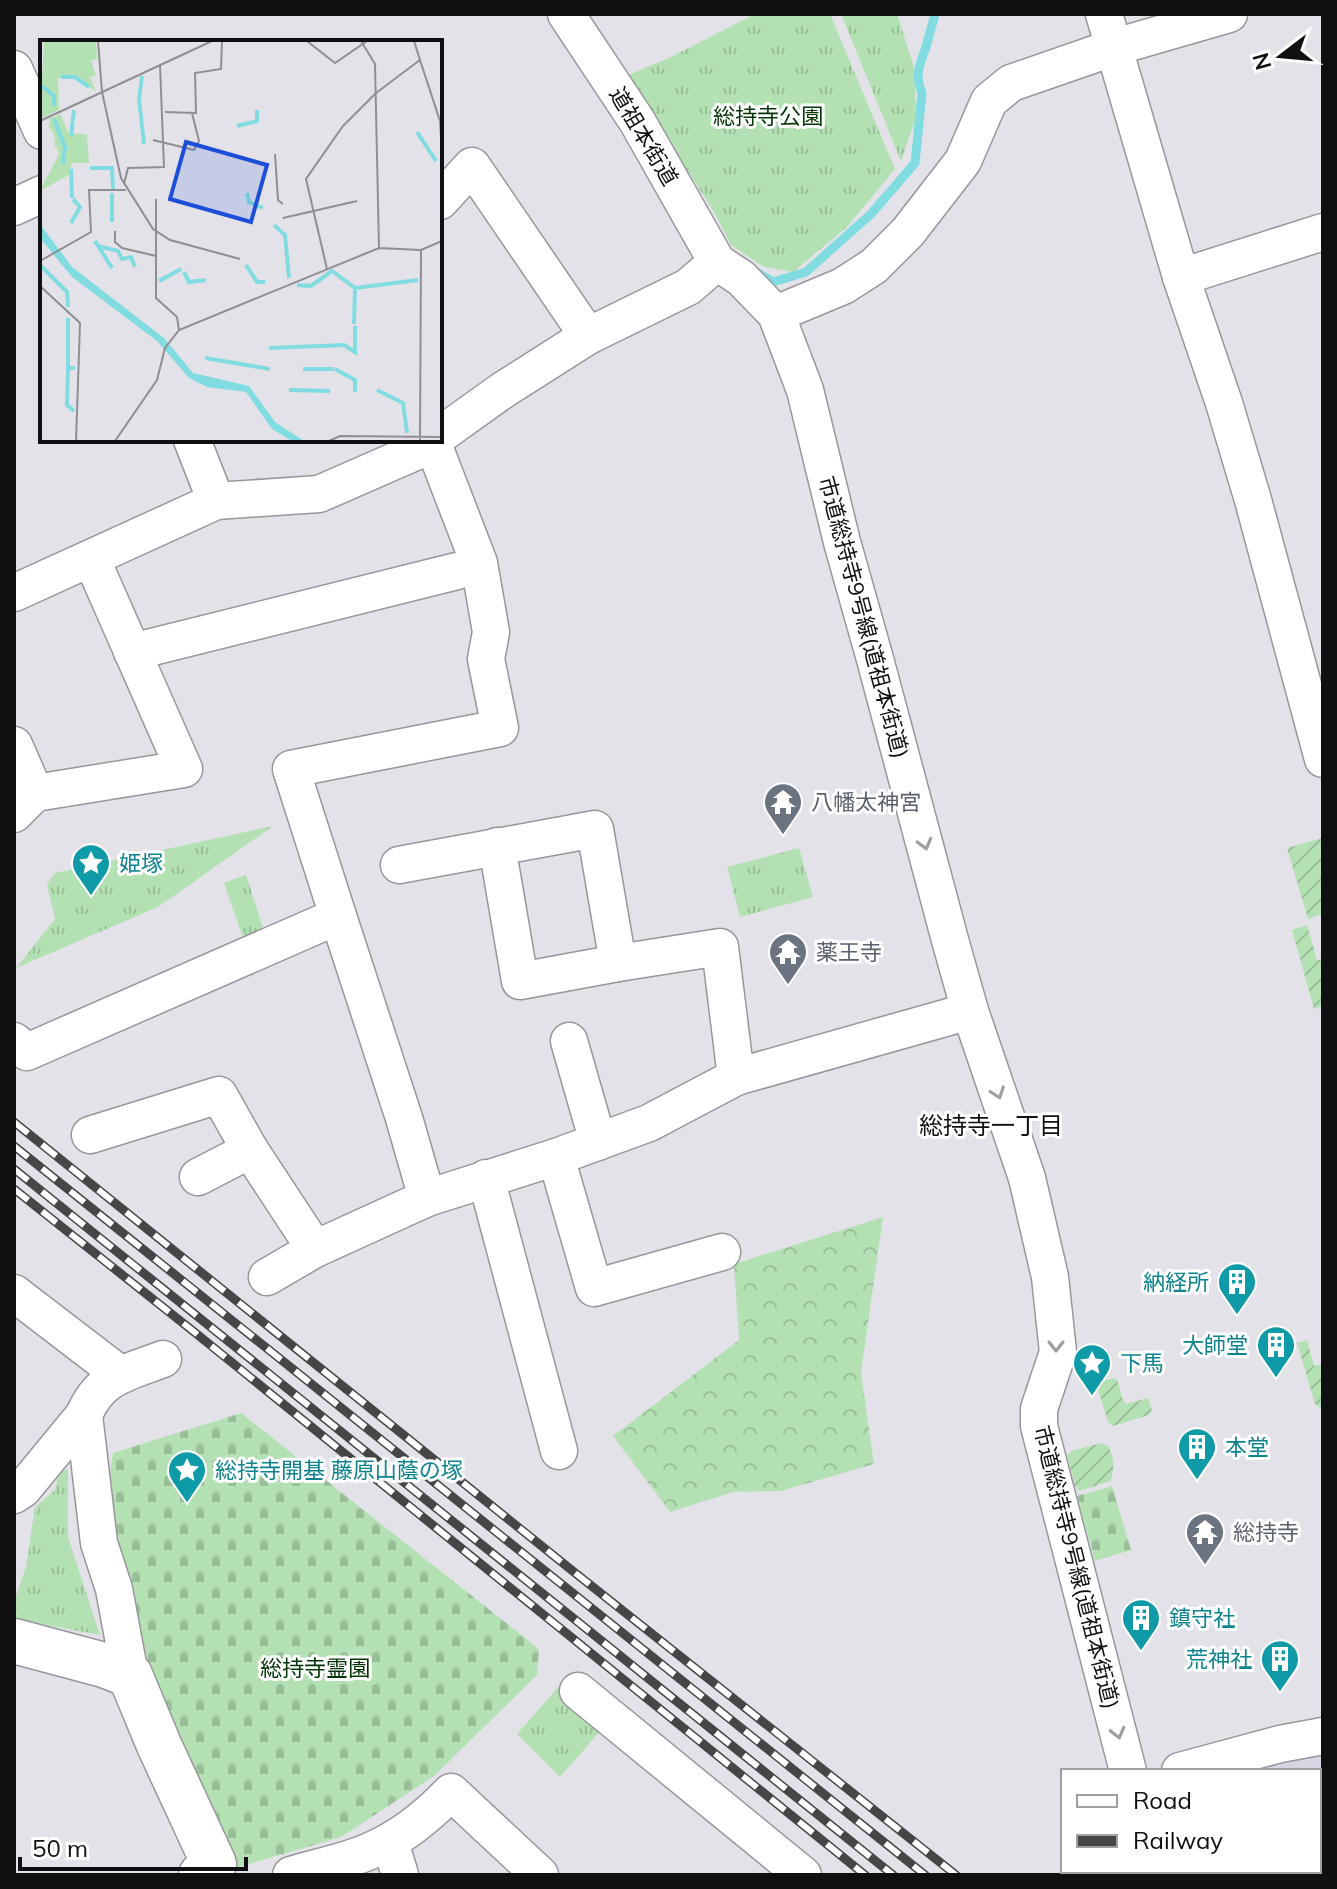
<svg xmlns="http://www.w3.org/2000/svg" width="1337" height="1889" font-family="Mulish,'Noto Sans JP',sans-serif">
  <defs>
    <pattern id="grass-tufts" width="24" height="20" patternUnits="userSpaceOnUse" patternTransform="scale(2)"><rect width="24" height="20" fill="#b4e1b3"/><path d="M3 7l-1-3M5 7V3M7 7l1-3M15 17l-1-3M17 17v-4M19 17l1-3" fill="none" stroke="#9ac099"/></pattern>
    <pattern id="forest-crowns" width="20" height="18" patternUnits="userSpaceOnUse" patternTransform="scale(2)"><rect width="20" height="18" fill="#b4e1b3"/><path d="M2 6a3 3 0 1 1 6 0M12 15a3 3 0 1 1 6 0" fill="none" stroke="#9ac099"/></pattern>
    <pattern id="cemetery-stones" width="16" height="16" patternUnits="userSpaceOnUse" patternTransform="scale(2)"><rect width="16" height="16" fill="#b4e1b3"/><path d="M2 7V4a2 2 0 0 1 4 0v3zM10 15v-3a2 2 0 0 1 4 0v3z" fill="#9ac099"/></pattern>
    <pattern id="garden-furrows" width="10" height="10" patternUnits="userSpaceOnUse" patternTransform="scale(2)"><rect width="10" height="10" fill="#b4e1b3"/><path d="M-1 1l2-2M0 10L10 0M9 11l2-2" fill="none" stroke="#9ac099"/></pattern>
  </defs>
  <rect width="100%" height="100%" fill="#e4e2e9"/>
  <path fill="#d9d4e2" d="M1323,1749V1875H1175L1174,1871H1319V1771H1237Z"/>
  <g fill="url(#grass-tufts)">
    <path d="M755,14H830L895,169L847,227L793,272L764,267L731,245L714,212L655,120L628,75L667,59Z"/>
    <path d="M841,14H897L914,67L916,118L901,161Z"/>
    <path d="M273,826L158,907L16,968L55,919L47,884L55,873Z"/>
    <path d="M799,848L813,897L740,917L727,867Z"/>
    <path d="M246,875L265,934L244,941L224,883Z"/>
    <path d="M68,1469V1537L100,1635L14,1619V1601L26,1567L35,1507L55,1490L59,1473Z"/>
    <path d="M560,1685L603,1728L560,1777L517,1734Z"/>
  </g>
  <path fill="url(#forest-crowns)" d="M883,1217L861,1373L874,1464L781,1491L733,1492L670,1512L613,1436L739,1340L734,1264Z"/>
  <g fill="url(#cemetery-stones)">
    <path d="M241,1413L539,1649L537,1675L434,1776L341,1837L235,1868L158,1699L106,1501L113,1453Z"/>
    <path d="M1112,1486L1131,1550L1095,1561L1077,1496Z"/>
  </g>
  <g fill="url(#garden-furrows)">
    <path d="M1323,838V914L1308,919L1287,848Z"/>
    <path d="M1307,925L1317,960L1323,959V1006L1314,1009L1292,930Z"/>
    <path d="M1307,1340L1314,1366L1323,1364V1409L1315,1404L1297,1343Z"/>
    <path d="M1114,1378L1117,1380L1123,1400L1126,1404L1148,1398L1152,1411L1149,1415L1113,1426L1108,1422L1097,1386L1099,1382Z"/>
    <path d="M1101,1443L1108,1446C1115,1459 1114,1467 1111,1481L1079,1491L1075,1486L1067,1455L1072,1451Z"/>
  </g>
  <g fill="none" stroke-linecap="round" stroke-linejoin="round">
    <path stroke="#80dce1" stroke-width="9" d="M756,272L773,282L806,272L871,214L915,163L922,93C914,74 920,65 926,47C929,36 932,25 935,14"/>
    <defs>
      <g id="minor">
        <path d="M566,14L637,121L717,262L741,278L776,314L805,390L842,542L875,659L950,940L970,1011L1027,1178L1050,1277L1058,1352L1039,1409V1426L1128,1771"/>
        <path d="M1104,14L1181,277L1224,403L1253,500L1323,759"/>
        <path d="M14,69L42,131"/>
        <path d="M440,201L472,166L588,336"/>
        <path d="M14,207L42,194"/>
        <path d="M1181,277L1323,232"/>
        <path d="M776,314L843,286L874,266L908,232L963,161L989,101L1011,83L1115,47L1229,14"/>
        <path d="M440,435L503,390L588,336L688,287L717,262"/>
        <path d="M192,440L216,501"/>
        <path d="M14,593L216,501L319,494L422,449L433,440"/>
        <path d="M132,652L457,571"/>
        <path d="M14,745L35,793"/>
        <path d="M14,814L35,793L184,769L92,560"/>
        <path d="M497,846L520,981L618,963L720,947L736,1077"/>
        <path d="M399,865L595,829L618,963"/>
        <path d="M338,916L291,769L500,728L486,659L491,632L479,563L432,441"/>
        <path d="M14,1041L27,1052L338,916L404,1118L427,1198"/>
        <path d="M569,1041L598,1142"/>
        <path d="M90,1135L219,1095L250,1150L315,1249"/>
        <path d="M556,1157L594,1288L722,1252"/>
        <path d="M198,1177L250,1150"/>
        <path d="M486,1178L559,1451"/>
        <path d="M267,1277L315,1249L427,1198L556,1157L649,1123L736,1077L970,1011"/>
        <path d="M14,1293L121,1375"/>
        <path d="M14,1495L23,1489L84,1415"/>
        <path d="M130,1675L114,1589L99,1543L84,1415C100,1376 127,1373 163,1359"/>
        <path d="M578,1691L803,1875"/>
        <path d="M1180,1771L1280,1744L1323,1736"/>
        <path d="M390,1842L400,1875"/>
        <path d="M1160,1871L1161,1875"/>
        <path d="M291,1875C317,1867 345,1862 370,1851C401,1838 428,1816 451,1792L540,1875"/>
      </g>
      <path id="tertiary" d="M14,1641L104,1665L130,1675L159,1745L214,1864L201,1875"/>
    </defs>
    <use href="#minor" stroke="#98969c" stroke-width="39"/>
    <use href="#tertiary" stroke="#98969c" stroke-width="47"/>
    <use href="#minor" stroke="#fff" stroke-width="36"/>
    <use href="#tertiary" stroke="#fff" stroke-width="44"/>
    <defs>
      <g id="rail">
        <path d="M14,1122L574,1572L956,1875"/>
        <path d="M14,1146L925,1875"/>
        <path d="M14,1169L893,1875"/>
        <path d="M14,1189L193,1331L865,1875"/>
      </g>
    </defs>
    <use href="#rail" stroke="#464649" stroke-width="9"/>
    <use href="#rail" stroke="#fff" stroke-width="6" stroke-dasharray="18" stroke-linecap="butt"/>
  </g>
  <defs><path id="oneway-chevron" d="M-2-3.5L2.5 0L-2 3.5" fill="none" stroke-width="1.6" stroke-linecap="round" stroke-linejoin="round" transform="scale(2)"/></defs>
  <g stroke="#9f9fa0">
    <use href="#oneway-chevron" transform="translate(925 844) rotate(75)"/>
    <use href="#oneway-chevron" transform="translate(998 1093) rotate(71)"/>
    <use href="#oneway-chevron" transform="translate(1056 1346) rotate(90)"/>
    <use href="#oneway-chevron" transform="translate(1118 1733) rotate(76)"/>
  </g>
  <defs>
    <symbol id="temple-pin" viewBox="-11 -11 22 30"><path d="M0 17L-7.5 6A9.5 9.5 0 1 1 7.5 6Z" fill="#6b7280" stroke="#fff"/><path d="M0-6L5-2H3V0L6.5 2.5H4V6H1.5V3h-3V6H-4V2.5H-6.5L-3 0V-2H-5Z" fill="#fff"/></symbol>
    <symbol id="sight-pin" viewBox="-11 -11 22 30"><path d="M0 17L-7.5 6A9.5 9.5 0 1 1 7.5 6Z" fill="#0f9aa8" stroke="#fff"/><path d="M0-6L1.8-2.2L6-1.7L2.9 1.2L3.7 5.4L0 3.3L-3.7 5.4L-2.9 1.2L-6-1.7L-1.8-2.2Z" fill="#fff"/></symbol>
    <symbol id="building-pin" viewBox="-11 -11 22 30"><path d="M0 17L-7.5 6A9.5 9.5 0 1 1 7.5 6Z" fill="#0f9aa8" stroke="#fff"/><path d="M-4-6H4V6H1V3H-1V6H-4ZM-2.5-4.3h1.7v1.8h-1.7ZM.8-4.3h1.7v1.8H.8ZM-2.5-1h1.7V.8h-1.7ZM.8-1h1.7V.8H.8Z" fill="#fff"/></symbol>
  </defs>
  <g fill-rule="evenodd">
    <use href="#temple-pin" x="761" y="780" width="44" height="60"/>
    <use href="#sight-pin" x="69" y="841" width="44" height="60"/>
    <use href="#temple-pin" x="766" y="930" width="44" height="60"/>
    <use href="#building-pin" x="1215" y="1260" width="44" height="60"/>
    <use href="#building-pin" x="1254" y="1323" width="44" height="60"/>
    <use href="#sight-pin" x="1070" y="1341" width="44" height="60"/>
    <use href="#building-pin" x="1175" y="1425" width="44" height="60"/>
    <use href="#sight-pin" x="165" y="1448" width="44" height="60"/>
    <use href="#temple-pin" x="1183" y="1510" width="44" height="60"/>
    <use href="#building-pin" x="1119" y="1596" width="44" height="60"/>
    <use href="#building-pin" x="1258" y="1637" width="44" height="60"/>
  </g>
  <g text-anchor="middle" dominant-baseline="central" stroke-width="6" stroke-linejoin="round" paint-order="stroke">
    <g font-size="22" fill="#003403" stroke="#fff">
      <text x="768" y="116">総持寺公園</text>
      <text x="315" y="1668">総持寺霊園</text>
    </g>
    <g font-size="22" fill="#101012" stroke="#fff">
      <text transform="translate(644 136) rotate(59)">道祖本街道</text>
      <text transform="translate(864 617) rotate(75)">市道総持寺9号線(道祖本街道)</text>
      <text transform="translate(1077 1567) rotate(76)">市道総持寺9号線(道祖本街道)</text>
    </g>
    <g font-size="22" fill="#5b616d" stroke="#fff" text-anchor="start">
      <text x="811" y="802">八幡太神宮</text>
      <text x="816" y="952">薬王寺</text>
      <text x="1233" y="1532">総持寺</text>
    </g>
    <g font-size="22" fill="#0d838f" stroke="#fff" text-anchor="start">
      <text x="119" y="863">姫塚</text>
      <text x="1209" y="1282" text-anchor="end">納経所</text>
      <text x="1248" y="1345" text-anchor="end">大師堂</text>
      <text x="1120" y="1363">下馬</text>
      <text x="1225" y="1447">本堂</text>
      <text x="215" y="1470">総持寺開基 藤原山蔭の塚</text>
      <text x="1169" y="1618">鎮守社</text>
      <text x="1252" y="1659" text-anchor="end">荒神社</text>
    </g>
    <g font-size="24" fill="#101012" stroke="#fff">
      <text x="991" y="1125">総持寺一丁目</text>
    </g>
  </g>
  <g transform="translate(40 40)">
    <rect width="402" height="402" fill="#e4e2e9"/>
    <path d="M4,1H56L57,19L51,20L56,36L50,37L56,52L39,38H18L19,70L0,79ZM21,74L27,93L47,94L49,123H32L29,135L0,151L19,114L9,79Z" fill="#b4e1b3"/>
    <path d="M20,75L29,94L28,134L8,144L4,140L11,135L20,114L14,104L17,97L8,86Z" fill="#b4e1b3"/>
    <path d="M14 12a13 13 0 1 1 26 0a13 13 0 1 1-26 0Z" fill="#b4e1b3"/>
    <path d="M0,184L32,227L124,298L153,333L209,346L235,382L264,401H252L232,389L206,352L167,347L149,338L117,301L32,237L0,198Z" fill="#80dce1"/>
    <path fill="none" stroke="#80dce1" stroke-width="4" d="M102,36L99,59L104,104M21,37H35L49,47M2,46L14,56V66M14,79L25,107L23,124M197,86L217,81V70M377,92L396,121M31,96L34,70M50,128H72L73,149M31,129L32,158M207,153L209,162L223,168M72,182V153M31,183L40,167L33,159M234,185L245,195L249,238M55,201L72,228M58,206L78,211L82,219L91,217L95,227M0,225L27,252L28,267M206,225L217,242H225M144,232L149,242L166,240M119,241L141,229M257,245L271,246L292,231L315,248L378,240M28,278V328H35M314,284L315,250M229,308L304,305L315,312V286M165,318L230,329M28,329L27,365L34,371M263,329H294M295,329L315,340V352M249,350L290,351M337,350L363,363L367,393"/>
    <path fill="none" stroke="#8f8e93" stroke-width="2" d="M58,1L62,52M267,1L295,23L327,1M321,1L335,24L339,208M380,20L400,81L402,113M62,52L81,138L113,189L130,200L200,219M336,53L380,20L374,1M125,72L156,73L155,33L181,29L182,1M0,81L172,1M113,100L154,110L159,101L152,73M235,114L238,160L243,164M84,144L88,128L124,127L120,25M116,159V258L137,277L139,290M243,178L317,161M75,191V202L82,208L116,216M0,221L51,192L49,150H86M287,229L266,139L303,86L336,53M0,246L40,283L36,401M75,401L117,340L125,308L139,290L339,208L381,210L402,201M289,401L300,396L402,397M380,401L381,210"/>
    <path fill="#1d4ed8" fill-opacity="0.15" stroke="#1d4ed8" stroke-width="4" d="M146,102L227,125L211,182L130,159Z"/>
    <rect width="402" height="402" fill="none" stroke="#101012" stroke-width="4"/>
  </g>
  <rect width="1337" height="1889" fill="none" stroke="#101012" stroke-width="32"/>
  <rect x="1061" y="1769" width="260" height="104" fill="#ffffff" stroke="#9f9fa0" stroke-width="2"/>
  <rect x="1077" y="1795" width="40" height="12" fill="#ffffff" stroke="#9f9fa0" stroke-width="2"/>
  <text x="1133" y="1809" font-size="24" fill="#101012">Road</text>
  <rect x="1077" y="1835" width="40" height="12" fill="#464649" stroke="#9f9fa0" stroke-width="2"/>
  <text x="1133" y="1849" font-size="24" fill="#101012">Railway</text>
  <g transform="translate(1281 56) rotate(254)" stroke="#ffffff" stroke-width="6" paint-order="stroke">
  <path d="M0-6L14 30L0 20L-14 30Z" fill="#101012"/>
  <text y="-12" font-size="22" font-weight="bold" text-anchor="middle" fill="#101012">N</text>
  </g>
  <path d="M20 1857v12h226v-12" fill="none" stroke="#101012" stroke-width="4"/>
  <text x="32" y="1857" font-size="24" fill="#101012" stroke="#ffffff" stroke-width="6" paint-order="stroke">50 m</text>
</svg>
